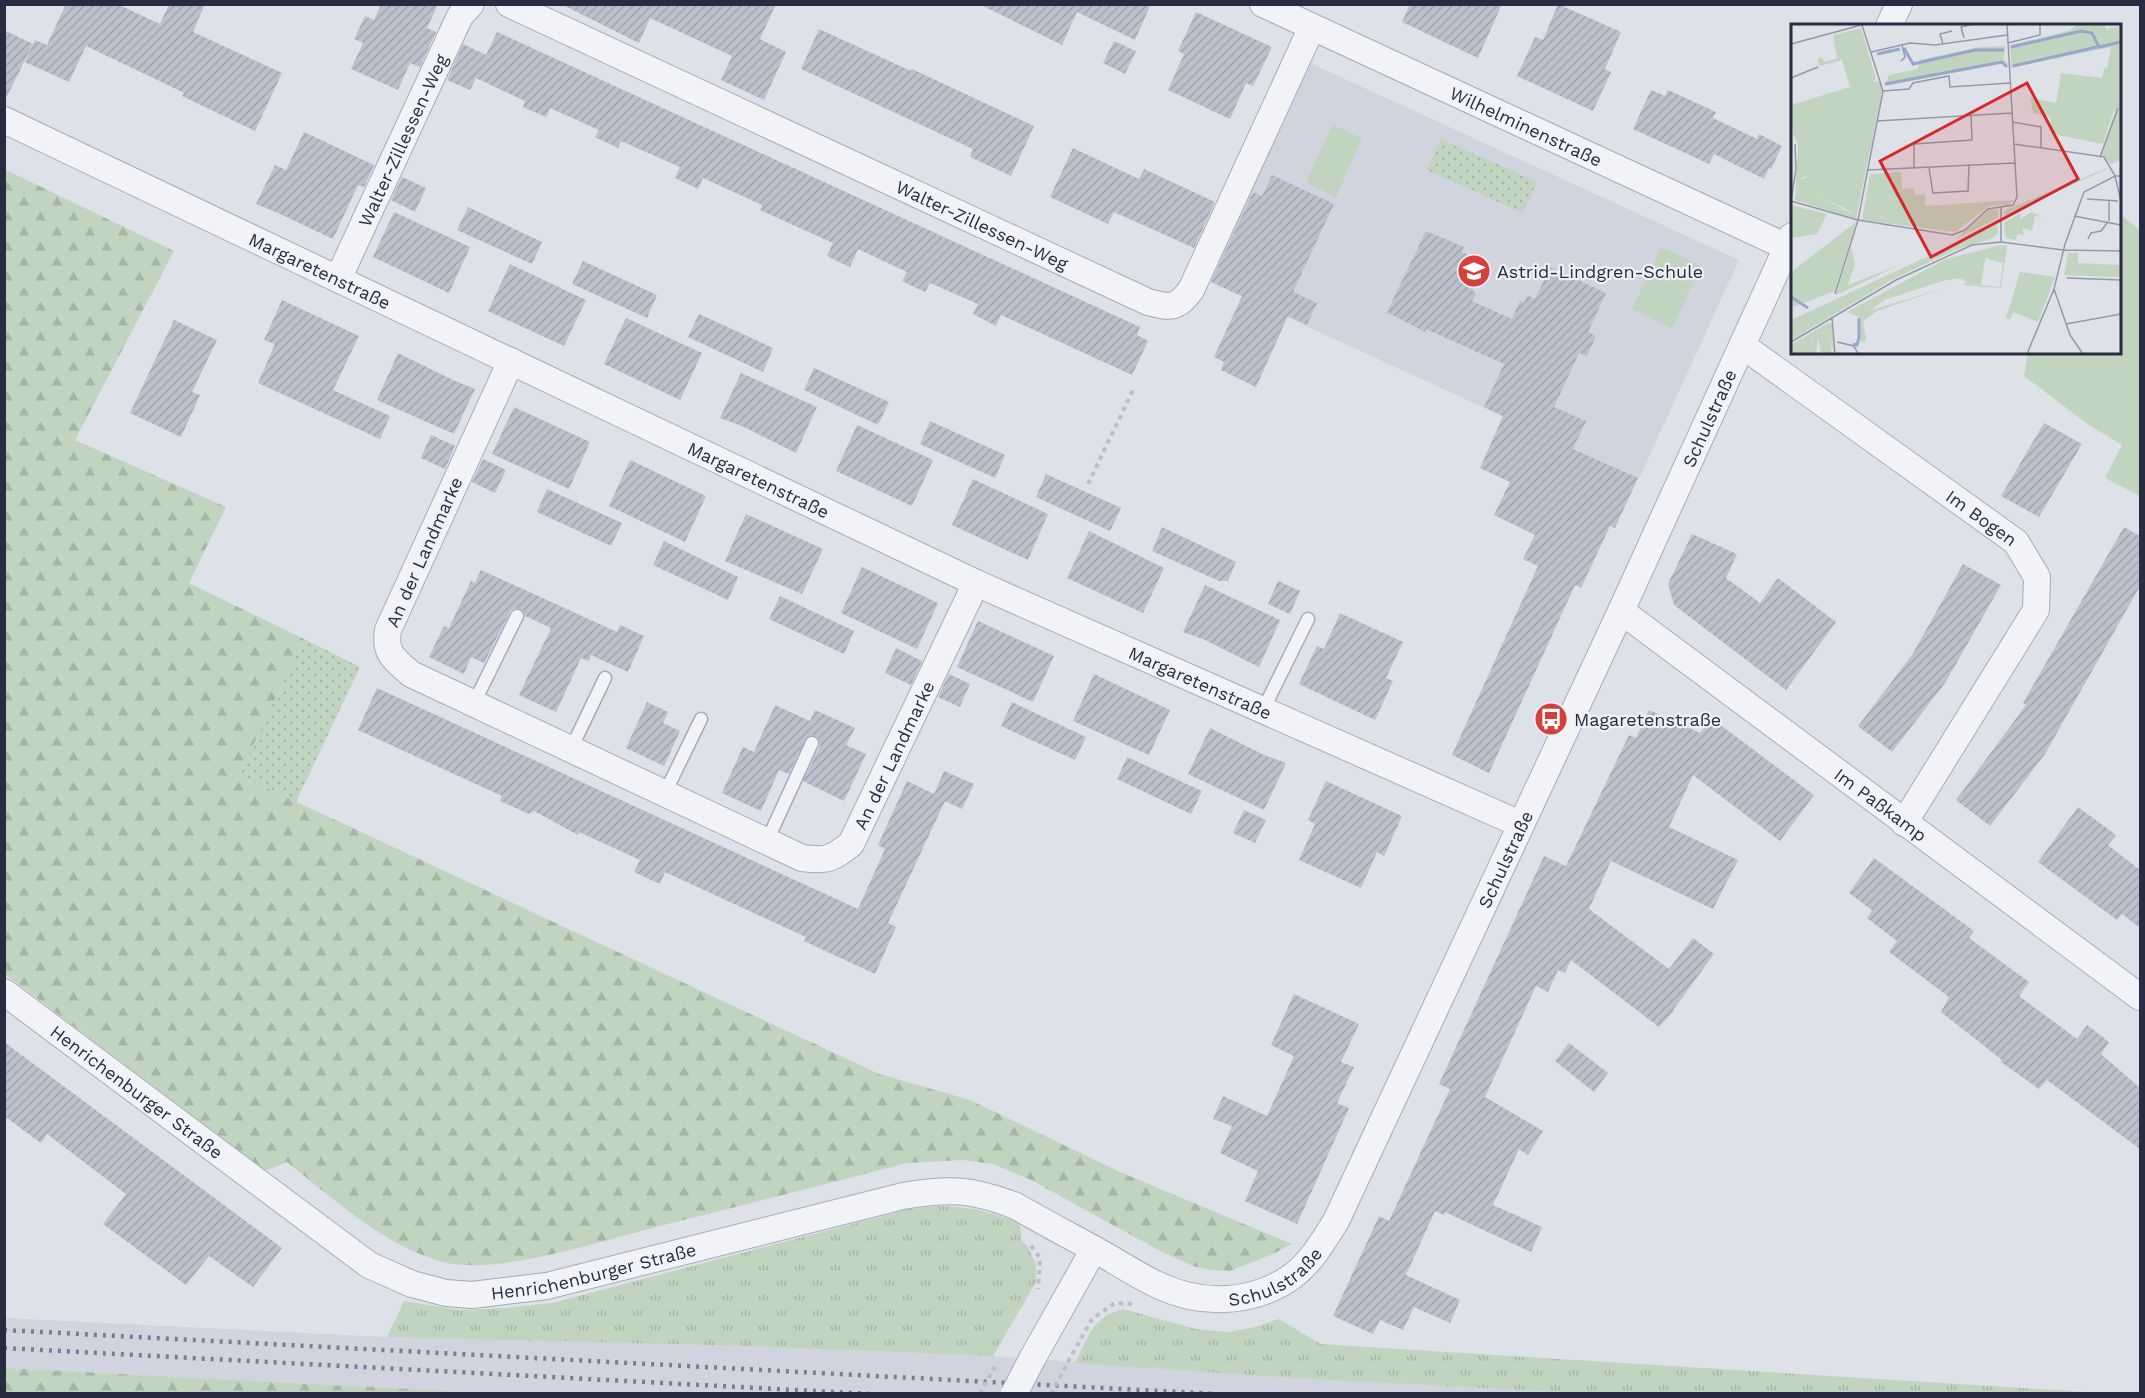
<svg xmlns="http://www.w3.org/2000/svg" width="2145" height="1398" font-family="'Work Sans',sans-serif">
  <defs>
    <pattern id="grass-tufts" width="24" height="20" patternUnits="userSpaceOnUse" patternTransform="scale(1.5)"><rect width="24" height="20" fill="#c1d4bf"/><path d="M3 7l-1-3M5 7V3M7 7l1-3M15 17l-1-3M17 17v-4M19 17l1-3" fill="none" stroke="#a6b6a5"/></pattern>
    <pattern id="forest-firs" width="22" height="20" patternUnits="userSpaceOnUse" patternTransform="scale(1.5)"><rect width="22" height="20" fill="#c1d4bf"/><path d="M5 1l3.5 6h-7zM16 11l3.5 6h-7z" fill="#a6b6a5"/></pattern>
    <pattern id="park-dots" width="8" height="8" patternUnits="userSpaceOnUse" patternTransform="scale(1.5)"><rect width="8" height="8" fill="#c1d4bf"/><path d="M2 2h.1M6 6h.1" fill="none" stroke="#a6b6a5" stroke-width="1.8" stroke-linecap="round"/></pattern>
    <pattern id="building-hatch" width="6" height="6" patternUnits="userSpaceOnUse" patternTransform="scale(1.5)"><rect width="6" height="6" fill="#bcbfcc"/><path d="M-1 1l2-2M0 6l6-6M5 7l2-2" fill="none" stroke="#a2a4b0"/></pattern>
  </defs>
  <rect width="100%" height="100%" fill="#dfe1e9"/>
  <g fill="#d1d3de">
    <path d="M1310,63L1739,260L1639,479L1208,281Z"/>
    <path d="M4,1318L387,1337L741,1346L993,1356L1292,1378L1572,1393H488L5,1368Z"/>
  </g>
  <g fill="url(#grass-tufts)">
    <path d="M941,1206C969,1207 994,1212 1020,1223L1021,1240L1028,1247L1036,1265V1282L993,1356L741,1346L387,1337L404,1301L459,1310L506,1308L552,1303L909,1209Z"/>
    <path d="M1123,1309L1196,1329L1228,1332L1255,1327L1279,1319L1321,1344L2101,1393H1572L1292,1378L1075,1363C1089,1336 1092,1317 1123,1309Z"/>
  </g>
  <g fill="url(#forest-firs)">
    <path d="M4,169L174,251L75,440L226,507L189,583L304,639L239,775L879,1074L970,1100L1120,1172L1292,1244L1273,1254L1230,1271L1210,1270L1193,1266L1162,1252L1031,1180L993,1164L962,1160L907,1163C823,1185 739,1206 656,1227C600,1241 497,1276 443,1262C383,1245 335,1200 287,1162L265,1171L5,974Z"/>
    <path d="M4,1368L488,1393H5Z"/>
  </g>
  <g fill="url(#park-dots)">
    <path d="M1441,139L1537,182L1523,213L1427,170Z"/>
    <path d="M304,639L360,667L296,802L239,775Z"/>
  </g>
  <g fill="#c1d4bf">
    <path d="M1332,125L1362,138L1336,197L1306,183Z"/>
    <path d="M2120,214L2140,230V496L2105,478L2122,445L2089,425L2024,376L2028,353L2120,352Z"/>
    <path d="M1661,247L1701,266L1672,328L1632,309Z"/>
  </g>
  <g fill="url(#building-hatch)">
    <path d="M66,4H117L160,24L169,4H205L193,32L282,73L255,131L182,96L184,93L170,86L86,46L69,82L25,62L35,40L47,45Z"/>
    <path d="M381,4H438L427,28L436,32L420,67L410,63L398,90L351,69L363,43L354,39L365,16L374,20Z"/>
    <path d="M561,4H776L760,39L786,52L764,100L721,80L732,56L650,18L639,43Z"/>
    <path d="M979,4H1151L1135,40L1077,12L1062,45Z"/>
    <path d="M1410,4H1502L1478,58L1402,22Z"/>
    <path d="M1558,4L1621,32L1605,69L1611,72L1593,111L1517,76L1535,37L1543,40Z"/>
    <path d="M1196,12L1272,47L1253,86L1246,83L1230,119L1168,90L1184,54L1178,51Z"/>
    <path d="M819,29L911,71L912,69L1034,126L1011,176L970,157L973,149L801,69Z"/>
    <path d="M4,30L33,44L4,102Z"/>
    <path d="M497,32L1140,327L1137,335L1148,341L1132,375L1001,315L996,326L973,314L978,304L930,283L925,292L914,287L902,281L907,272L858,249L850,267L839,262L827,256L833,243L760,210L762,205L703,178L698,189L675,178L680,167L621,141L618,148L595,137L599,130L550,108L546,117L523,107L525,101L476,78L470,90L447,80L463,44L486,55Z"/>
    <path d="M1114,41L1136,51L1125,74L1103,63Z"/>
    <path d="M1651,90L1665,96L1668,90L1716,112L1713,118L1757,139L1759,134L1782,146L1771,169L1769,168L1764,179L1714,154L1709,164L1633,129Z"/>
    <path d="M304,132L374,165L364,187L358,185L333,239L278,213L256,204L275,165L286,170Z"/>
    <path d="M1073,148L1139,179L1144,169L1215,202L1194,248L1114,212L1108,224L1050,197Z"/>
    <path d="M1272,175L1334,204L1293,292L1317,303L1307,325L1288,316L1256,387L1221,370L1224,362L1214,357L1242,296L1211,282L1253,192L1262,196Z"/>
    <path d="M402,177L426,188L415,212L391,200Z"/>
    <path d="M468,207L542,242L532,264L457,230Z"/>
    <path d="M394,212L470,247L449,293L373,257Z"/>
    <path d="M1426,231L1464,247L1462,252L1471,256L1462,277L1476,294L1472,301L1512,319L1520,301L1524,303L1527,295L1535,299L1550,267L1606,293L1588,332L1596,336L1587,356L1579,353L1554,407L1586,421L1573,449L1638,478L1615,528L1610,526L1581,588L1575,585L1489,773L1452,755L1538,566L1523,559L1535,535L1494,515L1510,482L1480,468L1503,416L1484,407L1504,364L1426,329L1425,332L1387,312Z"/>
    <path d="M583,261L657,295L647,318L572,284Z"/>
    <path d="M510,264L586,300L564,346L488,311Z"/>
    <path d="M282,300L359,336L333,390L390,416L380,439L258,383L275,344L264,340Z"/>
    <path d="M699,314L773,348L763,372L688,337Z"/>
    <path d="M626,318L702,353L680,400L604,364Z"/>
    <path d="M174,320L217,340L192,392L200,395L181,437L130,413Z"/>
    <path d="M398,353L453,380L475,389L454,434L377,400Z"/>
    <path d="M814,368L889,402L878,425L804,390Z"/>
    <path d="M741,373L817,407L796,453L742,426L720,418Z"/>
    <path d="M514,407L590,442L569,489L492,454Z"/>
    <path d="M930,421L1005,455L995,478L920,444Z"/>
    <path d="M2044,423L2082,444L2039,517L2001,496Z"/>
    <path d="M857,425L933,460L912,506L836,471Z"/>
    <path d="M431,435L455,446L445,469L421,458Z"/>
    <path d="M483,459L506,470L495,493L472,482Z"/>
    <path d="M630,460L706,496L685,542L609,506Z"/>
    <path d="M1046,474L1121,508L1110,531L1036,497Z"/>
    <path d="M973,479L1048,514L1028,560L952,525Z"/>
    <path d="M547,489L622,523L611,546L537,512Z"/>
    <path d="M746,514L823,549L802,594L725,561Z"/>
    <path d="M1162,527L1236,562L1228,581H1219L1152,551Z"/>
    <path d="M2124,527L2140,536V586L2045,754L1990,826L1956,800L2026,705L2023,703Z"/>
    <path d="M1089,531L1164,568L1143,613L1067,578Z"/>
    <path d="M1692,534L1737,554L1726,578L1760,603L1778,578L1836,622L1786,690L1674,605L1668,584Z"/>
    <path d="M664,541L738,577L728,600L653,565Z"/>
    <path d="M1963,564L2001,585L1945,683L1892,752L1858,726L1912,655Z"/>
    <path d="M862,567L938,603L917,649L841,613Z"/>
    <path d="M481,570L617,632L620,625L644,636L628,672L591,655L589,661L581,658L556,712L519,695L551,628L525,616L523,611L517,608L511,610L484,663L471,657L464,674L429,657L444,626L449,628L471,581L475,583Z"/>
    <path d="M1278,581L1300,591L1290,614L1268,604Z"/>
    <path d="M1205,585L1280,620L1259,667L1205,640L1183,632Z"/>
    <path d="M780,596L854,631L844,654L769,619Z"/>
    <path d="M1340,613L1403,642L1386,678L1393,681L1375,720L1299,684L1317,646L1324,649Z"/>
    <path d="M978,621L1054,656L1033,702L957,667Z"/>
    <path d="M896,648L922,661L911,685L885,673Z"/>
    <path d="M949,674L970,684L960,707L938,697Z"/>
    <path d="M1094,674L1170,710L1149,755L1073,721Z"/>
    <path d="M377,688L858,909L885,849L878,845L907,781L934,794L944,771L974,784L962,809L945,801L888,923L896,927L875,974L804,941L806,937L665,872L660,884L634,872L640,860L579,832L578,835L534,811L529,814L500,801L502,796L358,730Z"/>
    <path d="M647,702L668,712L663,723L680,731L664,766L626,748Z"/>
    <path d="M1012,702L1086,737L1075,760L1001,726Z"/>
    <path d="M775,705L810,721L815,710L855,728L846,745L866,754L844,801L803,781L820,746L819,739L812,735L805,740L789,774L779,770L761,811L722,793L743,747L754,752Z"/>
    <path d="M1649,710L1700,733L1711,718L1814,795L1780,841L1693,775L1669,827L1738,860L1713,909L1611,861L1589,909L1669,969L1693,938L1714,954L1673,1010L1674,1011L1659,1027L1571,960L1565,973L1558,970L1548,992L1536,986L1485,1097L1543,1131L1528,1155L1519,1149L1493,1205L1542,1227L1531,1252L1445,1212L1444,1215L1435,1211L1406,1275L1460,1300L1450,1323L1414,1307L1403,1330L1380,1320L1373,1334L1333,1316L1379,1216L1389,1221L1450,1089L1439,1084L1544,856L1566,866L1629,735L1636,738Z"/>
    <path d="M1210,728L1264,755L1286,763L1264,810L1188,774Z"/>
    <path d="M1127,757L1202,791L1191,814L1117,779Z"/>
    <path d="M1326,781L1402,816L1384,856L1377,852L1361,888L1299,860L1315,824L1308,820Z"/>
    <path d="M2078,807L2116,835L2108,845L2140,870V928L2122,914L2117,920L2038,862Z"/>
    <path d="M1244,810L1266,820L1255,843L1233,833Z"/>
    <path d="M1874,858L1974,931L1969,938L2029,982L2019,996L2077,1039L2087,1025L2109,1042L2101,1054L2140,1088V1149L2047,1080L2039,1089L2001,1062L2002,1060L1941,1012L1949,997L1889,952L1897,941L1867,918L1872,910L1849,893Z"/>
    <path d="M1294,994L1359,1024L1341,1062L1354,1067L1337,1103L1349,1108L1297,1224L1245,1201L1258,1171L1220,1153L1232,1126L1213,1119L1223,1096L1267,1116L1294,1056L1271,1045Z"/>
    <path d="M4,1042L282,1248L253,1287L209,1256L186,1285L103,1224L126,1194L47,1134L41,1143L4,1116Z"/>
    <path d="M1569,1043L1608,1073L1594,1092L1555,1061Z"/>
  </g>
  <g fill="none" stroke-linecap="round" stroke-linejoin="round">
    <defs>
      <g id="lane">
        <path d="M474,703L517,616"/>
        <path d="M1263,710L1308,619"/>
        <path d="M571,749L605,678"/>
        <path d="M665,793L701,719"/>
        <path d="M767,841L812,743"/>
      </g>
      <g id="street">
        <path id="s1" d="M509,4L1148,302C1171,308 1176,309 1191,290L1312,27"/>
        <path id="s2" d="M1263,4L1787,247"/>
        <path d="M1889,26L1899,4"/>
        <path id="s3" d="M4,120L976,583L1520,824"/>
        <path id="s4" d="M338,279L460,16L471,4"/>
        <path id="s5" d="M1743,346L2016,542L2037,577L2036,610L1904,823"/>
        <path id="s6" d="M511,361L388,630C384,653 394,659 411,674L802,858C826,861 831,860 851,844L976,583"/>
        <path id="s7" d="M1621,611L2140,997"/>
        <path id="s8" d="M4,992L369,1265L412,1284L446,1293L472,1295L547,1286L903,1196C950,1188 972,1189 1016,1206C1047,1224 1078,1240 1108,1257C1125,1267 1142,1278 1160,1286C1203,1306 1255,1304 1294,1275C1312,1261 1324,1240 1336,1221L1621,611L1792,236"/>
        <path d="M1032,1359L1094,1249"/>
      </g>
    </defs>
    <use href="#lane" stroke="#a8abb7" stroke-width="15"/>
    <use href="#street" stroke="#a8abb7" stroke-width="28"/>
    <g stroke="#bdbfc8" stroke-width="4" stroke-dasharray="4.5 4.5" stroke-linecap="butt">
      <path d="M1088,484L1134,388"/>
      <path d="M1031,1246L1040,1258L1038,1289"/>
      <path d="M1068,1362L1092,1319L1115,1303L1133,1304"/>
    </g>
    <use href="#lane" stroke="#f2f3f7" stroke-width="12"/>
    <use href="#street" stroke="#f2f3f7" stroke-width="26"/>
    <g stroke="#777d94" stroke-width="4.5" stroke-dasharray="3 6" stroke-linecap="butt">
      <path d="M4,1330L1217,1394"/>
      <path d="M4,1348L871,1394"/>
    </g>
    <defs>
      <path id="street-bridge" d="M1014,1394L1032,1359"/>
    </defs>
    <use href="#street-bridge" stroke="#a8abb7" stroke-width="28" stroke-linecap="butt"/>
    <g stroke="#bdbfc8" stroke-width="4" stroke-dasharray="4.5 4.5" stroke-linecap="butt">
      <path d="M980,1394L997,1363"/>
      <path d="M1051,1394L1068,1362"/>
    </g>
    <use href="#street-bridge" stroke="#f2f3f7" stroke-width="26"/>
  </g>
  <defs>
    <symbol id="school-disc" viewBox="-11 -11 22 22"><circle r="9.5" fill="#d6403c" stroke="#eef0f6"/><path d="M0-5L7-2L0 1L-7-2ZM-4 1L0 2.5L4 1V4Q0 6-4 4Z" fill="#fff"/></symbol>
    <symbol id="bus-disc" viewBox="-11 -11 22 22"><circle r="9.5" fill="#d6403c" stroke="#eef0f6"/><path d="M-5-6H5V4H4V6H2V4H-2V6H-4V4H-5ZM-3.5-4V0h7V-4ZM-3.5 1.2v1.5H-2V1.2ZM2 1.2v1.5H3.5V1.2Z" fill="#fff"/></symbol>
  </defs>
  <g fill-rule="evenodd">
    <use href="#school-disc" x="1455" y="252" width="38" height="38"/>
    <use href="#bus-disc" x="1532" y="700" width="38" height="38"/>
  </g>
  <g text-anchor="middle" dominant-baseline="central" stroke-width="4.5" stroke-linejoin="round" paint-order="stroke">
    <g font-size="18" fill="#272c41" stroke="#eef0f6">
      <text stroke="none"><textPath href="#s2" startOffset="290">Wilhelminenstraße</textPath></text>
      <text stroke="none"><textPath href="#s4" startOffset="153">Walter-Zillessen-Weg</textPath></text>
      <text stroke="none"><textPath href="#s1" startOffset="522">Walter-Zillessen-Weg</textPath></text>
      <text stroke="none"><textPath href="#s3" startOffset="350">Margaretenstraße</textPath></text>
      <text stroke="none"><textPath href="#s8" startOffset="2382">Schulstraße</textPath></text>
      <text stroke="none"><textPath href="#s3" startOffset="836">Margaretenstraße</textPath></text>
      <text stroke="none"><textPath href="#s5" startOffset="294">Im Bogen</textPath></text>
      <text transform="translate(424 552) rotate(-66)">An der Landmarke</text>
      <text stroke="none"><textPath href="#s3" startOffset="1322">Margaretenstraße</textPath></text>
      <text stroke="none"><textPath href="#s6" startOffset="933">An der Landmarke</textPath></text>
      <text stroke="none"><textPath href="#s7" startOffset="324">Im Paßkamp</textPath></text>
      <text stroke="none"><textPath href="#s8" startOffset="1896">Schulstraße</textPath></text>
      <text stroke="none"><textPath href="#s8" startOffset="166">Henrichenburger Straße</textPath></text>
      <text stroke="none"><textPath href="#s8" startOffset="688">Henrichenburger Straße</textPath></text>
      <text stroke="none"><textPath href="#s8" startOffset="1410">Schulstraße</textPath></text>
    </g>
    <g font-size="18" fill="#272c41" stroke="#eef0f6" text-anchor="start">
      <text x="1497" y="271">Astrid-Lindgren-Schule</text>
      <text x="1574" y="719">Magaretenstraße</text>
    </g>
  </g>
  <g transform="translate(1791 24)">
    <rect width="330" height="330" fill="#dfe1e9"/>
    <path d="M281,0H313L315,5L330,2V12L220,35L219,21L278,7L284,2ZM70,4L85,55L82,57L89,58L91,67L65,195L4,176L7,119L2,110L0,81L59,63L51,36L29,42L26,35L31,33L33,38L46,35L42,11ZM15,152L32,174L65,190L5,170L7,156ZM215,22L212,36L216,38V45L213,39L94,62L98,51L127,45L128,36L189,23ZM316,144L314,146L213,192L214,186ZM0,181L36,190L26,210L0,214ZM198,186H207V194L165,215ZM212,221L216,222L210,264L171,261L176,259L170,254H173L179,260L209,263L212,239L194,234L195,228L204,230ZM60,223L64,240L57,261L111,240L45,271ZM277,229H287V239L330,241V250L328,253L273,251ZM229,248L264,253L247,298L222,288L219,296L215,294ZM153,264L86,287L72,297L75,316L69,319L70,294L74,288ZM26,308L39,314L41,330H30L27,313L25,330H19L21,311Z" fill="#c1d4bf" fill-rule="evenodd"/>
    <path d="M110,148L111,165L123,164L124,171L134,170V182L223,176L217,181L198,182L164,208L71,196L79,150ZM18,153L24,156L32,174L64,192L5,176L7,156ZM230,189L225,216L215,214L213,198ZM65,198L44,267L2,283L0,253L4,245ZM207,200L206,211L199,215L164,226L102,255L0,316V296ZM155,235V256L93,276L70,294L56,288ZM37,299L41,300L43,330L39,314L26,308L21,311L19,330H0V321Z" fill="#c1d4bf"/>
    <path d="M330,12V136L320,140L310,129L324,89L314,56L320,23L220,44V35ZM240,188L251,193L244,192L241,207L231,204L233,211L226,210L227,197ZM210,221H212L201,233L195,229L190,261L179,260L173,254L155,256V235Z" fill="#c1d4bf"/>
    <path d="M313,44L330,46V64L312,120L267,111L261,106L259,93L242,89L239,74L265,79L270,49L311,54Z" fill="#c1d4bf"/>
    <path fill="none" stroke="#97a7cb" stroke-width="3" d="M220,23L290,7L301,9L308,23L330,18M113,24L122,40L184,26H213M86,30L109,25M222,42L306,23M94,60L211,38L216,43M0,273L17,284M62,320L66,321L68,313V294"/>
    <path fill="none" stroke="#9599a6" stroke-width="1.5" d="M173,14L170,3L183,0M217,19L249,11V0M0,20L74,0M152,20L149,10L161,7M80,28L119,19L144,21L216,11M110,37L114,33L111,21M0,54L27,43M92,67L118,65L122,59L158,52L159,63L219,59M86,97L221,89M221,98L250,103V124M223,120L313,133L324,152H330M309,133L327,84M123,144V120L181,116L180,92M138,144L142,169L177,167L178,142M77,146L224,139M296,175L327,177M0,177L67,196L161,211L174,206L197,185L222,181L226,173L216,0M0,177L5,145L4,120M283,192L330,201M318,197V176M297,215L300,209L310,207L316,199M210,217V183M276,254L330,256M263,265L279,311L292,330M44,270L67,196L92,67L71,1M41,294L44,330M275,300L330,290M0,318L105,256L181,221L210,218L272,226L330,227M46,318L63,322L67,330M236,330L263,265L274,220L293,168L324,152L330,177"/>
    <path fill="#d62828" fill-opacity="0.15" stroke="#d62828" stroke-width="3" d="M236,59L287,155L140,233L89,137Z"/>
    <rect width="330" height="330" fill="none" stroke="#272c41" stroke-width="3"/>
  </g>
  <rect width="2145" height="1398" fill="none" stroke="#272c41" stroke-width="12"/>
</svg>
